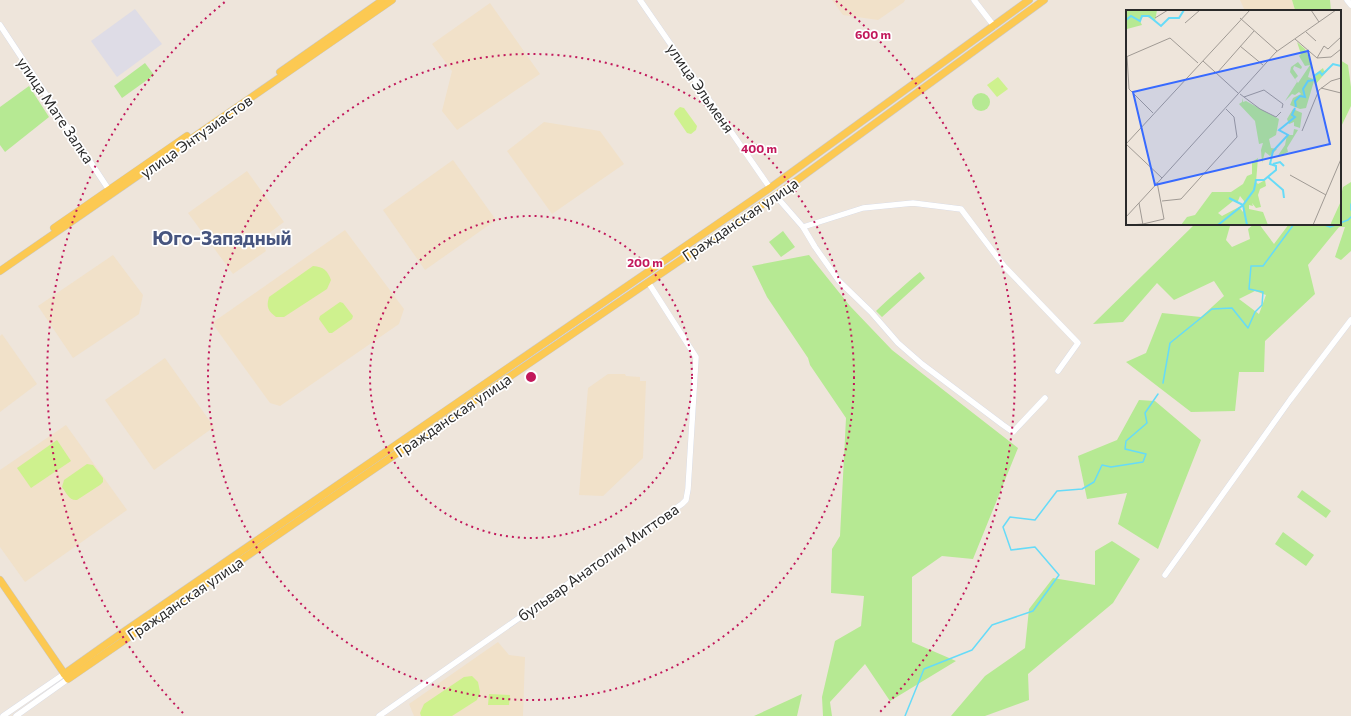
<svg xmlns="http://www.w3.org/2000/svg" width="1351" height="716" font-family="Commissioner,sans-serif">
  <rect width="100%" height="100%" fill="#eee5db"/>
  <path fill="#dedce6" d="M135,9L162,44L117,77L91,41Z"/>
  <g fill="#f1e1c9">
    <path d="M832,0H905L904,2L878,20L843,15Z"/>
    <path d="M1240,0H1292L1295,10L1245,11Z"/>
    <path d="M490,3L540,74L457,130L442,111L452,71L432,44Z"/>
    <path d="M544,122L600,131L624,164L552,214L507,151Z"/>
    <path d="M453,160L496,220L425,270L383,210Z"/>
    <path d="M247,171L284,222L261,239L266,251L233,274L188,213Z"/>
    <path d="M345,230L404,309L399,324L280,406L270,403L212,323Z"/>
    <path d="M113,255L143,295L139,314L73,358L38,306Z"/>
    <path d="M2,334L37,384L0,412V336Z"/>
    <path d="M165,358L214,427L154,470L105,400Z"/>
    <path d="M608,374H625L626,376L640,377V381H646L643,458L603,496L579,495L588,388Z"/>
    <path d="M66,425L127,510L25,582L0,547V470Z"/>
    <path d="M498,642L509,655L525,657L523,716H414L409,704Z"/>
  </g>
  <g fill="#b6e993" fill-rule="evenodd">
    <path d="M1292,0H1330L1331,11H1292L1295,10Z"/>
    <path d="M1340,60L1348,65L1351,87V106L1340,129V103L1341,101H1340Z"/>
    <path d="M145,63L154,75L122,98L114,86Z"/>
    <path d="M29,86L49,117L5,152L0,145V107Z"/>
    <circle cx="981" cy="102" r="9"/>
    <path d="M1351,182V251L1341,260L1335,257L1345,227H1339L1308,265L1315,294L1265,341L1264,372H1239L1235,411L1191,412L1126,362L1146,353L1162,313L1201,317L1224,296L1214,281L1174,300L1157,283L1123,322L1093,324L1195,224H1233L1230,226L1226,240L1232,247L1250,239L1248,229L1254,224H1259L1274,244L1289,224H1340V200L1343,187ZM1255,291L1266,295L1259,314L1239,299Z"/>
    <path d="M783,231L795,247L781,257L769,242Z"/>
    <path d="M809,255L850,306L892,350L1018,448L973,559L942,556L912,577V642L956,661L890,701L865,664L830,702L832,716H823L822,697L835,641L861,626L864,596L831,593L832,549L840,536L846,418L810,365L808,358L767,297L752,266Z"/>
    <path d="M920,272L925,278L882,317L876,311C883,304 890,298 898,291C905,285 912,278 920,272Z"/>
    <path d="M1139,400L1155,401L1201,440L1158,549L1118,524L1127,493L1087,499L1078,456L1117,440Z"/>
    <path d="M1302,490L1331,511L1326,518L1297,497Z"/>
    <path d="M1283,532L1314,555L1306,566L1275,544Z"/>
    <path d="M1112,541L1140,559L1113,603L1028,674L1029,700L985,716H951L985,676L1025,648L1029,609L1053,578L1095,585V551Z"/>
    <path d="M802,694L797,716H754Z"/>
  </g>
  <g fill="#cef18e">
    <path d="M998,77L1008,89L997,97L987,85Z"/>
    <path d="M680,107L684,108L697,126L696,130L691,134L687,133L674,114L675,111Z"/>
    <path d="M313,266C324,267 327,270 331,280L327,289L284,317H276C268,311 266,307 269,297Z"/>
    <path d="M340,302L343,303L353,316L352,319L332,333H329L319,319L320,316Z"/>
    <path d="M57,440L71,461L31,488L17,468Z"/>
    <path d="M87,464L93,465L103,478V482L100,485L77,500C69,501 66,492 62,487L64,480Z"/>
    <path d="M472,676L478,682L480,692L477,700L452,716H421L420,713L424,704L464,677Z"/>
    <path d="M489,694L510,695L509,705H488Z"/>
  </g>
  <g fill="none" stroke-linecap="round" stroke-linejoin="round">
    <g stroke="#66dbf8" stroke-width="1.5">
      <path d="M1351,204V210"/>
      <path d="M1340,223L1348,220L1351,217"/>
      <path d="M1322,224L1330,227L1338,224"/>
      <path d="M1163,383L1170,343L1212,309L1232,308L1248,328L1255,312L1262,305L1263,292L1249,289L1251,266H1263L1294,224"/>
      <path d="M905,716L924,669L972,650L992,625L1033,611L1059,575L1035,547L1011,550L1003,527L1010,517L1035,520L1057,491L1082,489L1094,482L1102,465L1111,467L1143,462L1146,454L1125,449L1126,441L1147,423L1145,413L1158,394"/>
    </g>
    <defs>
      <g id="minor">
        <path d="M640,0L770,188"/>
        <path d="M974,0L994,26"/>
        <path d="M1347,0L1351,5"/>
        <path d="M0,25L109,190"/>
        <path d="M775,195L803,227L815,247L839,281L871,312L898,343L922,364L1003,425L1013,432L1045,398"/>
        <path d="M803,227L863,208L913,203L961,209L1004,266L1078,343L1058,371"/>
        <path d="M1165,575L1290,400L1351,320"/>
        <path d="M3,716L64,674"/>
        <path d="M16,716L68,679"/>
        <path d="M379,716L682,504L686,500L688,489L696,357L648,282"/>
      </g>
      <g id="major">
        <path d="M280,72L383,0"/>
        <path d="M54,228L187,136"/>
        <path d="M0,271L392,0"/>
        <path d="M0,580L68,679L327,501L785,189L1044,0"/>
        <path d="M64,674L119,635L770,188L1029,0"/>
      </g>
    </defs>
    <use href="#minor" stroke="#d0d6e5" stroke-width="6"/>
    <use href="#major" stroke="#c8c8c8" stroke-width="8"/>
    <use href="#minor" stroke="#fff" stroke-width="5.5"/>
    <use href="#major" stroke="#fcc952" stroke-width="7"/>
  </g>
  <g fill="none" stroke="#c2185b" stroke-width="2" stroke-dasharray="2 4">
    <circle cx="531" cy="377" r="161"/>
    <circle cx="531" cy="377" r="323"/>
    <path d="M183 713A484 484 0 0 1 226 1M836 1A484 484 0 0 1 879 713"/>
  </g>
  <g text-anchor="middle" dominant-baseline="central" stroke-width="3.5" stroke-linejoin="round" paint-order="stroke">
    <g font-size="15" fill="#2a2a2a" stroke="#fff">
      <text transform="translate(701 88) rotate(55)">улица Эльменя</text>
      <text transform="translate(56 110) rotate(56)">улица Мате Залка</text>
      <text transform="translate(196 136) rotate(-35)">улица Энтузиастов</text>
      <text transform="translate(740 219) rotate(-34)">Гражданская улица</text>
      <text transform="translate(453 415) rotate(-34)">Гражданская улица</text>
      <text transform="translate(598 562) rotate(-35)">бульвар Анатолия Миттова</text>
      <text transform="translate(185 598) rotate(-34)">Гражданская улица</text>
    </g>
    <g font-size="19" font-weight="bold" fill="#47557f" stroke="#fff">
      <text x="222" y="237">Юго-Западный</text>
    </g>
  </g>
  <g transform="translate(1126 10)">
    <rect width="215" height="215" fill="#eee5db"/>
    <path d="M0,0H31L29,11L18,5L14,11L16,15L1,19ZM171,32L179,39L186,54L182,67L187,69V66L197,58L198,61L202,60L189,75L188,71L180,98L174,99L164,95L167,88L175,84L173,82L169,85L166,84L159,91L171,72L164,62L165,57L172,52L176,57L175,59L168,56L167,59L172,66L169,69L172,73L184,55L179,56L173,46L175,44ZM116,88L117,92L120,91L153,109L150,125L143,129L145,138L151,139L144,146L139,142L136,153L135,140L137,133L133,134L129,111L113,94L116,92ZM167,99L176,103L174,118L168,116V112L163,114L161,109ZM168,119L172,120L161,138L162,142L151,147L159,135L161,125H167ZM132,148L130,172L132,174L139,170L140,176L134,179L132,185L135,197L130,198L126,193L127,196L123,195V199L137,202L142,215H55L61,207L69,205L86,182H105L117,174L121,166L126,164V152ZM114,186L118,191L117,202L113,197L96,206L92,203L107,191H112ZM215,191V215H205V213Z" fill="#b6e993" fill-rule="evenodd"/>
    <path fill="none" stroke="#66dbf8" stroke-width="2" d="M0,10L5,6L14,11L16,6H23L35,16L43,8H53L58,0M170,97L169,91L174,86L179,87L177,79L182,71L189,70L188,66L194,62L196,65L207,54L215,56M147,154L154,152L158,156M142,167L157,180L158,188M103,188L117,195L121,215M92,215L117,195L128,180L130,170H138L150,160V156L144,154L147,141L162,125L153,120L169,107L166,105L169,98"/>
    <path fill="none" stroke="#a09a94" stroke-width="1" d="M185,0L193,12M29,8L42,0M114,8L151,41M59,13L74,0M180,22L190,31M169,29L191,48M114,36L137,55M1,46L3,79L27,103M0,47L44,28L72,53M191,48L198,36L202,39L215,27M191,48L205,47L215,39M77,51L112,83M91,63L128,21M195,78L215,83M114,84L134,99L150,107L155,102M118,87L138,80L157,94L156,98M176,121L193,80L205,71L215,68M0,134L36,168L150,42L210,0M0,134L124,0M164,165L200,185M36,191L55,189L111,127L108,107L100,99M13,193L17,215M0,207L36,168M17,214L38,209L31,172M3,215L17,214M187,215L215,149"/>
    <path fill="#376aff" fill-opacity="0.15" stroke="#376aff" stroke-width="2" d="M182,41L204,134L29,175L7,82Z"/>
    <rect width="215" height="215" fill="none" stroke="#2a2a2a" stroke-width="2"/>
  </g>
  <circle cx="531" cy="377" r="6" fill="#c2185b" stroke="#fff" stroke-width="2"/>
  <g font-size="12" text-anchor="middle" font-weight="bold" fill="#c2185b" stroke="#fff" stroke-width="3.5" stroke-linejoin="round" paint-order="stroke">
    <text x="873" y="39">600 m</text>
    <text x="759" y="153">400 m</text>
    <text x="645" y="267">200 m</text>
  </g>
</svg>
